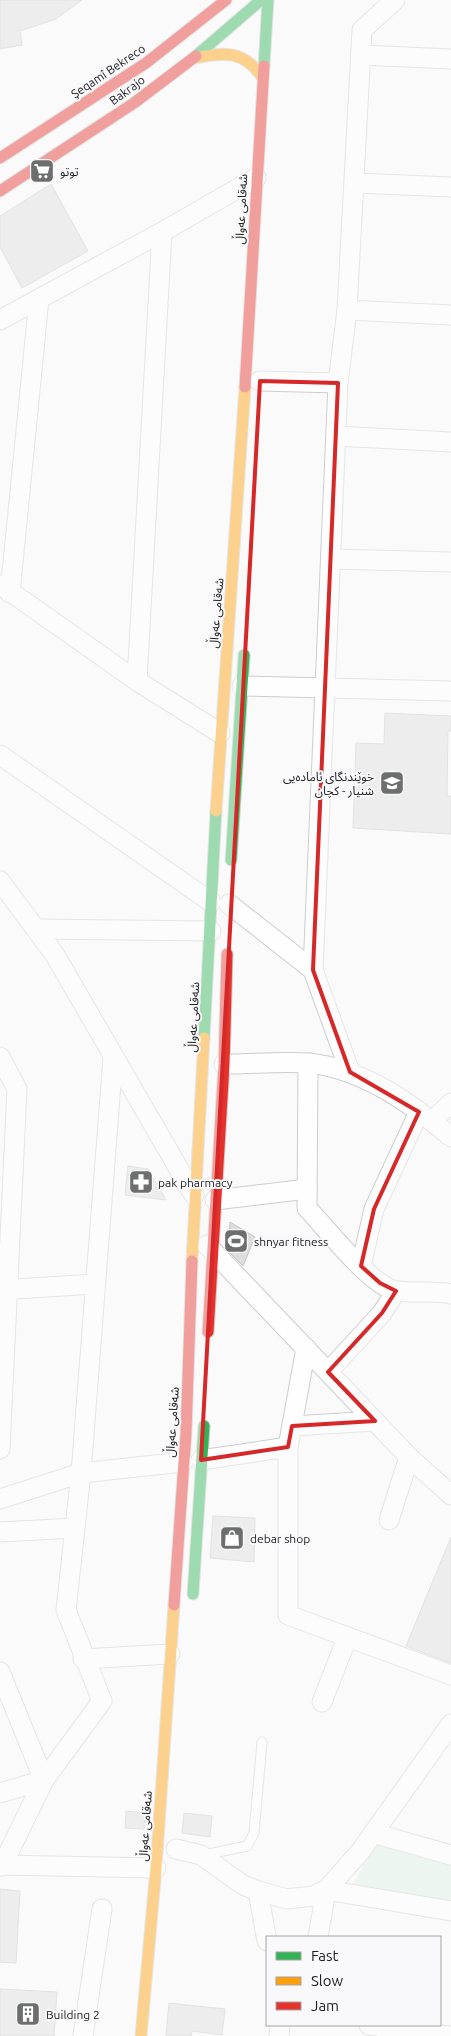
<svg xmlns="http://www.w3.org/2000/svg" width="451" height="2036" font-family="Ubuntu,'Noto Sans Arabic',sans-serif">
  <rect width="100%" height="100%" fill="#fafafa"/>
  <path fill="#deefe6" d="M376,1839L451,1860V1904L351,1889Z"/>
  <g fill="#ddd" stroke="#c5c5c5">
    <path d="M0,0H82L56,19L20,31L22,45L0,49Z"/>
    <path d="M51,184L88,251L22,288L0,247V216Z"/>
    <path d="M385,713L451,716V731H448L447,796H451V834L353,828L356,743L384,744Z"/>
    <path d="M128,1166L148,1169L166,1200L125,1195Z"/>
    <path d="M230,1222L255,1237L243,1266L228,1251Z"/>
    <path d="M213,1516L255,1518L254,1562L210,1558Z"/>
    <path d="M451,1537V1663L406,1646Z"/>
    <path d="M126,1811L145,1813L144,1829L125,1828Z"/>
    <path d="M184,1813L212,1816L210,1837L182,1833Z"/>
    <path d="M0,1889L20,1891L16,1963L0,1962Z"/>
    <path d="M0,1989L57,1992L54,2036H0Z"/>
    <path d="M169,2003L225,2009L222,2035L192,2031L191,2036H166Z"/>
  </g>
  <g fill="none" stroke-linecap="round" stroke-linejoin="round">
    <defs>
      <path id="lane" d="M204,1855L247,1846L254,1833L262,1742"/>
      <g id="street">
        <path d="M361,55L451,59"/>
        <path d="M355,183L451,187"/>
        <path d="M347,310L451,315"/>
        <path d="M0,320L162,232L256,178"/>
        <path d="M260,381L338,383"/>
        <path d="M336,436L451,442"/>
        <path d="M331,559L451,562"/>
        <path d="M1,585L137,681L220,733"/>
        <path d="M10,593L39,299"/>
        <path d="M137,681L162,232"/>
        <path d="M242,686L451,691"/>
        <path d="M0,755L211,902"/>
        <path d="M0,881L55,955L194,1195"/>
        <path d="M229,904L313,970"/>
        <path d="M37,929L211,931"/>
        <path d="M0,1057L17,1089L0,1449"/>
        <path d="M308,1063L307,1208C326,1228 369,1283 393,1290C412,1295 432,1289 451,1294"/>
        <path d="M224,1064C252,1064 282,1061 309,1063C363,1069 411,1103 451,1137"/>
        <path d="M350,1072L313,970L338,383L347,310L362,30L395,0"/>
        <path d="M432,1121L451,1103"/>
        <path d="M215,1200L307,1189"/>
        <path d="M207,1245L409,1457L451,1495"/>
        <path d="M361,1266L374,1209L419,1112"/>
        <path d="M0,1290L94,1284"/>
        <path d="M306,1348L288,1447V1615L451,1675"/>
        <path d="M328,1372L382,1313L396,1291"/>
        <path d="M292,1426L375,1421"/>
        <path d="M201,1460L288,1447"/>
        <path d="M0,1499L81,1473L183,1462"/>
        <path d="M389,1520L409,1457"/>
        <path d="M0,1532L75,1528"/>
        <path d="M83,1659L170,1654"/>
        <path d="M0,1672L44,1780L2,1866"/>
        <path d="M322,1702L347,1638"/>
        <path d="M0,1793L44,1780L102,1701L66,1610L81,1473L113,1058"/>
        <path d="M373,1833L451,1855"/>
        <path d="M176,1849L201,1855L243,1885L258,1891L287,1899L313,1896L326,1890L360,1852L451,1724"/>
        <path d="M0,1865L156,1868"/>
        <path d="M258,1891L267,1941"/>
        <path d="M318,1937L326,1890L451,1911"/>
        <path d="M369,2025L449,2036"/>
        <path d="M83,2036L102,1909"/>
        <path d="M279,2036L280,2025"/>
      </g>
      <g id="fast">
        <path d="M196,56L261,0"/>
        <path d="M264,66L268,0"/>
        <path d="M231,860L244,655"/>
        <path d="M204,1038L216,811"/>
        <path d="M193,1594L204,1426"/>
      </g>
      <g id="slow">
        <path d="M194,58C225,52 244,50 263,78"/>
        <path d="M216,811L245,387"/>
        <path d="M192,1261L204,1038"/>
        <path d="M141,2036L156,1868L174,1605"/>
      </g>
      <g id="jam">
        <path d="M0,158L146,63L226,0"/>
        <path d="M0,191L134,103L196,56"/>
        <path d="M245,387L264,66"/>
        <path d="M208,1332L224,1064L227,954"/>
        <path d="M174,1605L186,1433L192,1261"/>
      </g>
    </defs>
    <use href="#lane" stroke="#cdcdcd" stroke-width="11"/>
    <use href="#street" stroke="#cdcdcd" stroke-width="21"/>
    <use href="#fast" stroke="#cdcdcd" stroke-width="13"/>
    <use href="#slow" stroke="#cdcdcd" stroke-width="13"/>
    <use href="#jam" stroke="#cdcdcd" stroke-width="13"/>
    <use href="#lane" stroke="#fefefe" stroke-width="9"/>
    <use href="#street" stroke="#fefefe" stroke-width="19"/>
    <use href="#fast" stroke="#30b455" stroke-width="11"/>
    <use href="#slow" stroke="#ff9f0a" stroke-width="11"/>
    <use href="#jam" stroke="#e5322d" stroke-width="11"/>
  </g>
  <path d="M0 0H451V2036H0ZM260,381L338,383L313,970L350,1072L419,1112L374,1209L361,1266L380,1283L396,1291L382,1313L328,1372L375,1421L292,1426L288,1447L201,1460Z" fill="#fafafa" fill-opacity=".55" fill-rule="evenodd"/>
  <path fill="none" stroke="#d62828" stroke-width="4" stroke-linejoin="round" d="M260,381L338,383L313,970L350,1072L419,1112L374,1209L361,1266L380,1283L396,1291L382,1313L328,1372L375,1421L292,1426L288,1447L201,1460Z"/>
  <defs>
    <symbol id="supermarket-square" viewBox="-11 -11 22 22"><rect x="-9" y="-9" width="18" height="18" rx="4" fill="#6d6e6e" stroke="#f9f9fb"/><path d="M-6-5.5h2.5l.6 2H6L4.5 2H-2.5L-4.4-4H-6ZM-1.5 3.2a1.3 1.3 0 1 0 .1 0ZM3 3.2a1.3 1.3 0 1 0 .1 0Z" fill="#fff"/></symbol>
    <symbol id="school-square" viewBox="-11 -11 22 22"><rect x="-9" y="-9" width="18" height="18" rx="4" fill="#6d6e6e" stroke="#f9f9fb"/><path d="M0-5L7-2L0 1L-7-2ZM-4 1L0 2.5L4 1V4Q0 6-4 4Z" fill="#fff"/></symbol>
    <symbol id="pharmacy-square" viewBox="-11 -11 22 22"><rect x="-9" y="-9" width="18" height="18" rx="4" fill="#6d6e6e" stroke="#f9f9fb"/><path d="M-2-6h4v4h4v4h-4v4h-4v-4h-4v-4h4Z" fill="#fff"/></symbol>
    <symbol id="stadium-square" viewBox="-11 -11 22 22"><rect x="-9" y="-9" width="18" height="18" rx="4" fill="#6d6e6e" stroke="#f9f9fb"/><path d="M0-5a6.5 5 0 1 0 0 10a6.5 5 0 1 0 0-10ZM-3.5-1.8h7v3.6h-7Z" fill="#fff"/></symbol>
    <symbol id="shop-square" viewBox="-11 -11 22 22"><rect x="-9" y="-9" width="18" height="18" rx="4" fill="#6d6e6e" stroke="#f9f9fb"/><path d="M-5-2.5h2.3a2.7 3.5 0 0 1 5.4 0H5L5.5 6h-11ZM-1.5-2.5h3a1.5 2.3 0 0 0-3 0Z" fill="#fff"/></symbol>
    <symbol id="building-square" viewBox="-11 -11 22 22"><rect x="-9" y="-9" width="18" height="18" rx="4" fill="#6d6e6e" stroke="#f9f9fb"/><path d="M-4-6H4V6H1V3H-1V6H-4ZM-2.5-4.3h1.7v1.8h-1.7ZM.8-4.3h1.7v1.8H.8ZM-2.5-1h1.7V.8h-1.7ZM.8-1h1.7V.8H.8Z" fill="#fff"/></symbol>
  </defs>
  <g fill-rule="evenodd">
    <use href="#supermarket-square" x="28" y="157" width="28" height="28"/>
    <use href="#school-square" x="378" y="769" width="28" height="28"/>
    <use href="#pharmacy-square" x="127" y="1168" width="28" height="28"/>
    <use href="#stadium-square" x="222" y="1227" width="28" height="28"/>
    <use href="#shop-square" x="218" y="1524" width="28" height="28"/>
    <use href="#building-square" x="14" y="2000" width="28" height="28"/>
  </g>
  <g text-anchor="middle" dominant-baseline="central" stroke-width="4" stroke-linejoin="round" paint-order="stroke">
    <g font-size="12" fill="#212222" stroke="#f9f9fb">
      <text transform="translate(108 71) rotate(-34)">Şeqamî Bekreco</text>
      <text transform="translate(127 90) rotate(-36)">Bakrajo</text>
      <text transform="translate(241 209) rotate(-87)">شەقامی عەواڵ</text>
      <text transform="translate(216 613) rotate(-85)">شەقامی عەواڵ</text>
      <text transform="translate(193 1017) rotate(-87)">شەقامی عەواڵ</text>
      <text transform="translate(172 1422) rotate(-86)">شەقامی عەواڵ</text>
      <text transform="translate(145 1826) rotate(-86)">شەقامی عەواڵ</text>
    </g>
    <g font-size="12" fill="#212222" stroke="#f9f9fb" text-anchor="start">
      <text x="60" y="171">توتو</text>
      <text x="374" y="776" text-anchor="end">خوێندنگای ئامادەیی<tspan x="374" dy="14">شنیار - کچان</tspan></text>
      <text x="158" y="1182">pak pharmacy</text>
      <text x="254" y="1241">shnyar fitness</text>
      <text x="250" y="1538">debar shop</text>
      <text x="46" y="2014">Building 2</text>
    </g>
  </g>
  <rect x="266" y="1936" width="175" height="90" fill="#f9f9fb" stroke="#a3a3a4"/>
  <rect x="276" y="1952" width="25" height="8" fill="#30b455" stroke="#a3a3a4"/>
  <text x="311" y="1961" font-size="15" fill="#212222">Fast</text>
  <rect x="276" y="1977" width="25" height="8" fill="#ff9f0a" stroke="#a3a3a4"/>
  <text x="311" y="1986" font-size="15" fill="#212222">Slow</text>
  <rect x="276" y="2002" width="25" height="8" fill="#e5322d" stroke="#a3a3a4"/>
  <text x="311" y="2011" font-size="15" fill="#212222">Jam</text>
</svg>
